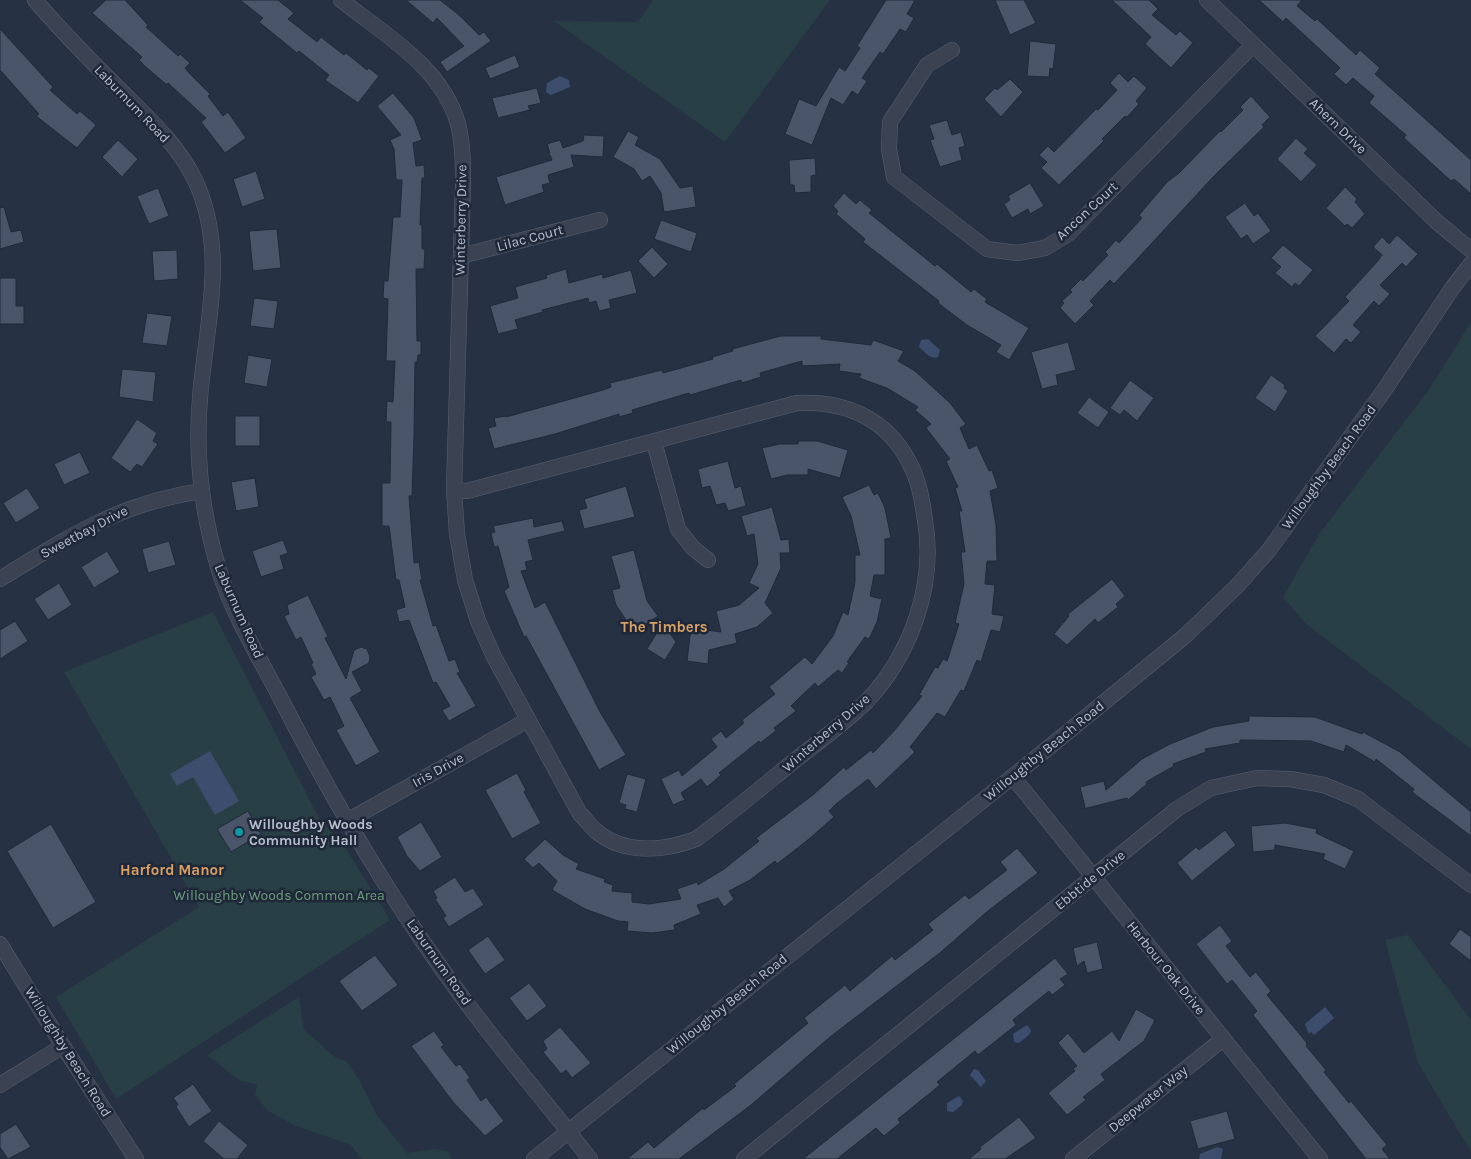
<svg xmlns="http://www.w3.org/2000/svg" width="1471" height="1159" font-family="Karla,sans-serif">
  <rect width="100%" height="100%" fill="#263144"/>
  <g fill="#283f45">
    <path d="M653,0H830L725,142L554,21L638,22Z"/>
    <path d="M1471,322V749L1306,624L1283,597L1320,533L1430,388Z"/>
    <path d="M213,612L319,818L344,845L390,920L116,1099L56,997L199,907L64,672Z"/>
    <path d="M1408,935L1471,1020V1152L1418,1063L1385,940Z"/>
    <path d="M299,997L304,1030L335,1057L347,1062L360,1081L376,1114L407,1153L433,1149L448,1151L452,1159H361L351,1145L296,1126L268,1111L255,1095L257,1084L240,1081L207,1055Z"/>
  </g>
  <g fill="#3c4d6d">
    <path d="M560,76L569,80L570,87L551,95L546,92L547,83Z"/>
    <path d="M928,339L940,350L938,357C930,360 925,352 919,347L921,340Z"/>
    <path d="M210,751L239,801L215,815L193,777L177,786L170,774Z"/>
    <path d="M1325,1007L1334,1018L1314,1035L1311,1032L1309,1034L1305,1024Z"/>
    <path d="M1027,1025L1031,1030L1030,1034L1019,1043L1014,1042L1013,1034Z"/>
    <path d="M974,1069L978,1070L986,1081L981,1087L970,1075Z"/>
    <path d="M959,1096L963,1101L962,1105L953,1112L947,1111V1103Z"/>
    <path d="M1217,1147L1223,1149L1221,1159H1199L1200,1154Z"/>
  </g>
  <g fill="#4a556a" stroke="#212a3b">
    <path d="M106,0H125L148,25L146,27L178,56L180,54L190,63L185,68L190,74L210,94L208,96L223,116L228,112L246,138L225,153L201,122L206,118L168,83L167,85L147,68L139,60L142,57L92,13Z"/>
    <path d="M240,0H278L294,13L288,19L317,42L321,37L344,55L346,53L367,70L369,68L379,76L358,103L325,80L329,75L299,51L297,53L259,22L263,18Z"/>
    <path d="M406,0H440L459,15L479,35L484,32L491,41L447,72L440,62L464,46L437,18L433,23Z"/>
    <path d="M886,0H915L907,14L914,18L906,32L900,29L883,54L880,52L862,78L867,81L858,95L852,91L843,105L831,98L812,145L785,134L799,99L816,106L839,67L845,71L860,48L857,46Z"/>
    <path d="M995,0H1024L1036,23L1010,35Z"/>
    <path d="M1112,0H1149L1158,9L1152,15L1176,35L1180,31L1193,43L1171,68L1145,44L1151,37Z"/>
    <path d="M1259,0H1302L1297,6L1315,21L1317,19L1356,55L1360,50L1380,68L1375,74L1471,160V194L1454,179L1451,181L1440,171L1404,138L1406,135L1369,103L1374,96L1353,78L1346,85L1334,74L1340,68L1286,18L1283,22Z"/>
    <path d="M0,29L53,87L50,90L77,114L80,111L96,125L77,148L36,116L39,114L0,70Z"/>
    <path d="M1030,41L1056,44L1053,69L1050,68L1049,77L1027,76Z"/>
    <path d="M515,55L520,67L490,79L485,68Z"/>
    <path d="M1119,73L1128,82L1134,76L1147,88L1136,101L1139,104L1127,117L1125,116L1102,139L1104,141L1059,185L1041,168L1047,162L1039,155L1048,146L1054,152L1096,109L1098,110L1117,90L1110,83Z"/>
    <path d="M1010,79L1023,92L1001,117L984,99L995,88L997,90Z"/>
    <path d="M537,88L541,103L528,106L530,110L498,118L492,98Z"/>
    <path d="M393,93L414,118L422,140L413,143L416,166L424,165L425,178H422L420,225H422V249H425L424,269H416L417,341H421V355H418L417,362H415L414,435L412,496H409L414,563L419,562L422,580H420L433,626L436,625L449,661L455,659L460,672L457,673L476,706L449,721L442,710L450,706L436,682L433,683L409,620L399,622L396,610L405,607L399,580H396L389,526H382V483H390L391,422H386L387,401L393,402L395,361H386L388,299L383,298L384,281H388L393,217H400L402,180H396L394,149L390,140L401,135L377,106Z"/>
    <path d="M1251,96L1270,117L1262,125L1264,127L1214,176L1114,284L1110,280L1090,301L1094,305L1075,324L1060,308L1064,303L1062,301L1072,292L1070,290L1081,279L1083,281L1108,255L1105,252L1116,240L1119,243L1142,218L1139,215L1168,181L1178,174L1220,131L1221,132L1243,110L1240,107Z"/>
    <path d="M947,120L952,135L961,132L965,146L959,148L962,160L940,167L930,140L934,139L929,125Z"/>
    <path d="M628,131L639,137L635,145L660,159L680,188L693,186L696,207L664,212L661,193L650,176L642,181L634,169L613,157Z"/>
    <path d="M584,135L604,136L603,157L571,155L574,167L548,175L550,183L542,185L544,192L505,205L496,177L552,160L550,155H548L550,153L547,144L560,140L563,148L583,141Z"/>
    <path d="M1296,138L1308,149L1304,153L1317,165L1301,182L1277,159Z"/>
    <path d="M118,140L138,159L122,177L102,157Z"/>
    <path d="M815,158L816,175L811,176V192L795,193L794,185H790L789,160Z"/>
    <path d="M256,171L265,199L242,207L233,179Z"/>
    <path d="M1030,183L1044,206L1030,214L1028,209L1012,218L1004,204L1010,200L1008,196Z"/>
    <path d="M1345,187L1357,199L1355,202L1365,214L1352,228L1347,224L1345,226L1326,208Z"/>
    <path d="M158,188L169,216L149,224L137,196Z"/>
    <path d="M844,193L856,204L860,200L872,210L869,213L935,266L937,264L971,292L974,289L987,299L985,302L1029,328L1009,360L996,352L1001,345L967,325L938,303L939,301L863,242L865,239L836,214L838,211L833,206Z"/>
    <path d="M1245,203L1254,216L1258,213L1271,231L1253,244L1247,235L1241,239L1225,217Z"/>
    <path d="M4,207L11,232L21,230L24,242L0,249V208Z"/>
    <path d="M661,220L697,233L691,252L654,239Z"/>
    <path d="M277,229L281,268L253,271L249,231Z"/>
    <path d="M1397,235L1418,254L1406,267L1402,263L1380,285L1390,294L1379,306L1374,301L1353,325L1361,332L1351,343L1346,339L1334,353L1315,336L1349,301L1345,297L1377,262L1382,255L1373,247L1382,237L1389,244Z"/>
    <path d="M1283,245L1313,270L1299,286L1295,283L1292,287L1275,273L1281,267L1271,258Z"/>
    <path d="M652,247L668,264L654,278L638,261Z"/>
    <path d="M177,250L178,279L154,281L152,251Z"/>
    <path d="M566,269L569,283L602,274L603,278L631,270L637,293L609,300L611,308L599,311L596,301L589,303L588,298L542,310L543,312L515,320L518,329L498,334L490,306L518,298L515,287L547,278L546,275Z"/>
    <path d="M0,278H16V306H24V324H0Z"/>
    <path d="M254,298L278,301L274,329L250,326Z"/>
    <path d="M147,313L172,316L167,346L142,343Z"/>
    <path d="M781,336H821V339L871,345L873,340L904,351L898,361L915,371L950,403L966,424L960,428L969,449L977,445L989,471L992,470L998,488L990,491L996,525L997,561H987L985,584L995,585L992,614L1004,616L1000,632L991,630L981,662L977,660L964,691L961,690L945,717L937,713L910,747L915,752L876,789L868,779L836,804L829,811L834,817L809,839L777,864L775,861L750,880L729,891L734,899L724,907L718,898L697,905L701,914L674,925L675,930L652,933L627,931L628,922L618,921L585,909L552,890L557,881L539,863L533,868L524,859L545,839L563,855L579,864L576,869L605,879L604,882L613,885L612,891L632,893V902L649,904L681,899L677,889L697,882L698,885L724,869L759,841L756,838L814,794L844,767L846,770L871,750L873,753L894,731L922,696L919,695L935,667L938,668L943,659L947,661L959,624L955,623L964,584L961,552H965L959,511H962L955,488L958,487L946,461L950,459L926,428L931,424L915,410L918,407L887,388L859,378L861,374L839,371L840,364L802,366V361L760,373L761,377L742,383L741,380L690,395L689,393L632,410L633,413L619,417V414L555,434L494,449L488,428L496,426L494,418L506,416V417L603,390L611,387L610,383L662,370L663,373L713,359L712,357L733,351L732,349Z"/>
    <path d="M1068,342L1076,370L1056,375L1058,385L1042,389L1031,352Z"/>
    <path d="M248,355L272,359L267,387L244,383Z"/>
    <path d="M122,369L156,372L153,402L119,397Z"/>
    <path d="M1271,375L1285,385L1284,388L1288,391L1275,412L1255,398Z"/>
    <path d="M1130,380L1154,398L1137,421L1124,410L1120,415L1110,408Z"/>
    <path d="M1089,397L1109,412L1098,428L1077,413Z"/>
    <rect x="235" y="416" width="25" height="30"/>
    <path d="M137,419L157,433L153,441L158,444L142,467L137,464L130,472L111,458Z"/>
    <path d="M798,441H817L848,450L840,478L808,469V475H787L771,479L762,448L780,444H798Z"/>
    <path d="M80,452L90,473L64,485L54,464Z"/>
    <path d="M728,461L735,488L741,486L746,506L728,511L725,503L716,505L710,486L702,488L698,469Z"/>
    <path d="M255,478L259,507L236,511L231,482Z"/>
    <path d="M869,485L874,495L878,493L885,508L891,538L885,539V575H874L870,596L882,599L877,622L869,639L865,637L847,662L849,663L842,673L838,670L818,687L815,683L797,700L791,706L796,711L774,728L776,731L760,743L759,741L719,773L721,775L707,787L701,779L681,793L685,800L673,805L661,779L679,770L682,776L717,747L711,739L721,731L726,738L744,723L742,720L775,694L769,687L805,657L812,664L833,636L843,612L848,615L855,582V555H860L851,516L842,497Z"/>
    <path d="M626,486L635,517L584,529L579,510L587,508L584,499Z"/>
    <path d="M27,488L40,508L16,523L3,503Z"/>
    <path d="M772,507L781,540L789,539L790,553H780L781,568L765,603L773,613L757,627L735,634L737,643L709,650L708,664L687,661L691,628L721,632L716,611L739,605L759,588L749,583L758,564L754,534L747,536L741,516Z"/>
    <path d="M533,518L534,527L562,521L565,531L528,540L533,560L525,562L527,570L521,571L535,608L545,602L600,712L626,755L599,770L526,636L524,637L504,591L509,587L498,546L494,547L491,533L495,532L493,526Z"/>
    <path d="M283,540L288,553L280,556L284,569L261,577L252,551Z"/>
    <path d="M169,541L176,565L148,573L142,549Z"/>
    <path d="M634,550L647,601L658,616L634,632L616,605L612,590L620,588L611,556Z"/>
    <path d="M107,551L120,572L94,588L81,567Z"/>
    <path d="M1112,579L1125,596L1116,604L1118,607L1098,623L1095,619L1067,645L1054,634L1069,616L1068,614Z"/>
    <path d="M59,583L72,605L48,620L34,599Z"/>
    <path d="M308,595L328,637L325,638L346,679L354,650L361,647L367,649L370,657L369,663L352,672L362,691L350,698L380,752L356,766L336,730L344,726L330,697L324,700L311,677L316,674L311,664L313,663L301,637L296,640L284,616L289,614L287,605Z"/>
    <path d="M15,621L28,641L0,659V630Z"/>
    <path d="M663,623L676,642L665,660L647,649Z"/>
    <path d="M1249,716L1315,717L1362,734L1363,732L1400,752L1471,812V836L1412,792L1414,789L1376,759L1375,762L1346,745L1344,752L1311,741L1240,740V743L1205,749L1206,752L1173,764L1174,766L1146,782L1147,784L1128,800L1127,798L1083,809L1085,807L1080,787L1104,781L1106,790L1142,759L1170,744L1213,727L1249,721Z"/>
    <path d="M517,773L526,790L524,792L541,823L512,839L485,790Z"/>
    <path d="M627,774L646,779L637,812L625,809L626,805L619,803Z"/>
    <path d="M248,811L261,834L231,852L217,829Z"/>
    <path d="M421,822L442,857L420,871L407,856L397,837Z"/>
    <path d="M1285,823L1317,829L1316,833L1354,851L1345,869L1323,859L1325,854L1275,845V850L1253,852L1251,826Z"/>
    <path d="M51,824L96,902L53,928L7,851Z"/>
    <path d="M1225,830L1236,845L1192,881L1177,863L1196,847L1199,850Z"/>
    <path d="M1017,848L1038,873L989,910L941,952L830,1037L751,1105L679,1159H627L648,1142L654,1148L703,1108L704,1110L736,1086L734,1084L808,1023L804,1018L845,985L850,991L892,956L895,960L933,930L928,924L965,895L969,899L1007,870L1000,862Z"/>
    <path d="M455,877L465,892L473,888L484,905L449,927L443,918L446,916L435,899L437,898L433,891Z"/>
    <path d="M1220,925L1232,941L1226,946L1250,977L1256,972L1271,991L1267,995L1307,1043L1306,1046L1326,1070L1324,1072L1349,1103L1351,1101L1387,1145L1382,1149L1390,1159H1366L1253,1015L1257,1011L1232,980L1227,984L1196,944Z"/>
    <path d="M1460,929L1471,937V961L1449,944Z"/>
    <path d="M488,936L505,960L485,974L468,950Z"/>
    <path d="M1097,942L1103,969L1087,973L1084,961L1077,966L1073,948Z"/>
    <path d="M375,955L398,985L362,1011L339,981Z"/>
    <path d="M1055,958L1068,974L1060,979L1065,985L1052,995L1049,991L1013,1020L1016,1025L978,1055L975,1051L937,1082L940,1085L898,1119L900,1123L884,1136L876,1128L837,1159H803Z"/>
    <path d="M529,983L547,1006L527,1021L509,998Z"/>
    <path d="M1136,1009L1155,1020L1144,1041L1101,1074L1105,1080L1083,1097L1086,1100L1067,1115L1048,1093L1075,1071L1073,1069L1077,1066L1058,1043L1068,1033L1084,1053L1112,1031L1119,1041Z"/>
    <path d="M560,1027L591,1063L572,1078L566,1070L561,1074L543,1052L547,1049L543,1041Z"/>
    <path d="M434,1031L444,1045L441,1047L456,1066L460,1064L470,1078L467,1080L481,1101L486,1097L504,1121L485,1136L453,1102L411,1046Z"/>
    <path d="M193,1084L212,1111L189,1127L176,1107L178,1104L173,1098Z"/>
    <path d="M1227,1111L1235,1139L1198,1149L1190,1121Z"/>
    <path d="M1019,1117L1036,1138L1005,1159H969L981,1149L980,1147Z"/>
    <path d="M219,1121L248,1145L237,1159H224L203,1141Z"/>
    <path d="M16,1124L31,1147L8,1159L0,1147V1134Z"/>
  </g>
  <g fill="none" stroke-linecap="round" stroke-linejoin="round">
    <defs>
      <g id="minor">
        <path d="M35,0C61,31 89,59 118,88C146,116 177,143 195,180C228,251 206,323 200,398C195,456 202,514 219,570C233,616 261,660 283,703C334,802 391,900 457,990C499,1048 546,1102 590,1159"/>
        <path d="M341,0C385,35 442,67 458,124C463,144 463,164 463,185L454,490L457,534L465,580L478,621L494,657L580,814C586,819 590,826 596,831C624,855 665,851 696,839C730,814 762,787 794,761C818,742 845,723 867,701C911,654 936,585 925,520C922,500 919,480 909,462C886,418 845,401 797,403L467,491L454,490"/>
        <path d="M1207,0L1437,222L1471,250"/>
        <path d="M952,50L927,65L890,122L889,149L894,177L987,249L1017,253L1045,248L1068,234L1253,45"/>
        <path d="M461,256L600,220"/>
        <path d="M654,442L678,529L693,548L708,560"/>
        <path d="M0,579C69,537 119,503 202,491"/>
        <path d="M1013,777L1320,1159"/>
        <path d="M347,821L528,720"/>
        <path d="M0,944L63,1046L136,1159"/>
        <path d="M0,1085L63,1046"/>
        <path d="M534,1159L1037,757L1185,636L1237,586L1269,550L1385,389L1453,287L1471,264"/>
        <path d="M744,1159L1177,809L1211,788L1257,778L1290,779L1324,785L1358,799L1471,885"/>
        <path d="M1073,1159L1223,1039"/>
      </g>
    </defs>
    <use href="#minor" stroke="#596171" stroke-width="16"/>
    <use href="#minor" stroke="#3b4353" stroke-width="15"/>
  </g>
  <circle fill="#0f9aa8" stroke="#1f2839" stroke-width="2" cx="239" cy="832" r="5"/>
  <g text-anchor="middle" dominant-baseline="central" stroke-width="5" stroke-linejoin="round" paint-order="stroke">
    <g font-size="14" fill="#b8bfcd" stroke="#1f2839">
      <text transform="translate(132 104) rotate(46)">Laburnum Road</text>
      <text transform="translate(1338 126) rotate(44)">Ahern Drive</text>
      <text transform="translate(1087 211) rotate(-43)">Ancon Court</text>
      <text transform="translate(461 220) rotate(-89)">Winterberry Drive</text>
      <text transform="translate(530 238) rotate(-15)">Lilac Court</text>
      <text transform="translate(1329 467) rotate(-54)">Willoughby Beach Road</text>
      <text transform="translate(84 532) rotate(-28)">Sweetbay Drive</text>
      <text transform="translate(239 611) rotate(66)">Laburnum Road</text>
      <text transform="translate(826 733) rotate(-41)">Winterberry Drive</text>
      <text transform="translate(1044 751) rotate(-39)">Willoughby Beach Road</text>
      <text transform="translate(438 770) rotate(-29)">Iris Drive</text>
      <text transform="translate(1090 880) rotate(-39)">Ebbtide Drive</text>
      <text transform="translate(439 962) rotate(55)">Laburnum Road</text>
      <text transform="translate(1166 968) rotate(51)">Harbour Oak Drive</text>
      <text transform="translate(727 1004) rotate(-39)">Willoughby Beach Road</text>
      <text transform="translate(68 1052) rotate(58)">Willoughby Beach Road</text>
      <text transform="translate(1148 1099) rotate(-39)">Deepwater Way</text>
    </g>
    <g font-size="14" font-weight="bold" fill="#b8bfcd" stroke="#1f2839" text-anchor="start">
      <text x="249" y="824">Willoughby Woods<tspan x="249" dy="16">Community Hall</tspan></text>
    </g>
    <g font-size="14" fill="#6f9e7d" stroke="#1f2839">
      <text x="279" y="895">Willoughby Woods Common Area</text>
    </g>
    <g font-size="15" font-weight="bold" fill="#d9a166" stroke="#1f2839">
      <text x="664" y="627">The Timbers</text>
      <text x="172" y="870">Harford Manor</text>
    </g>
  </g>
</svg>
